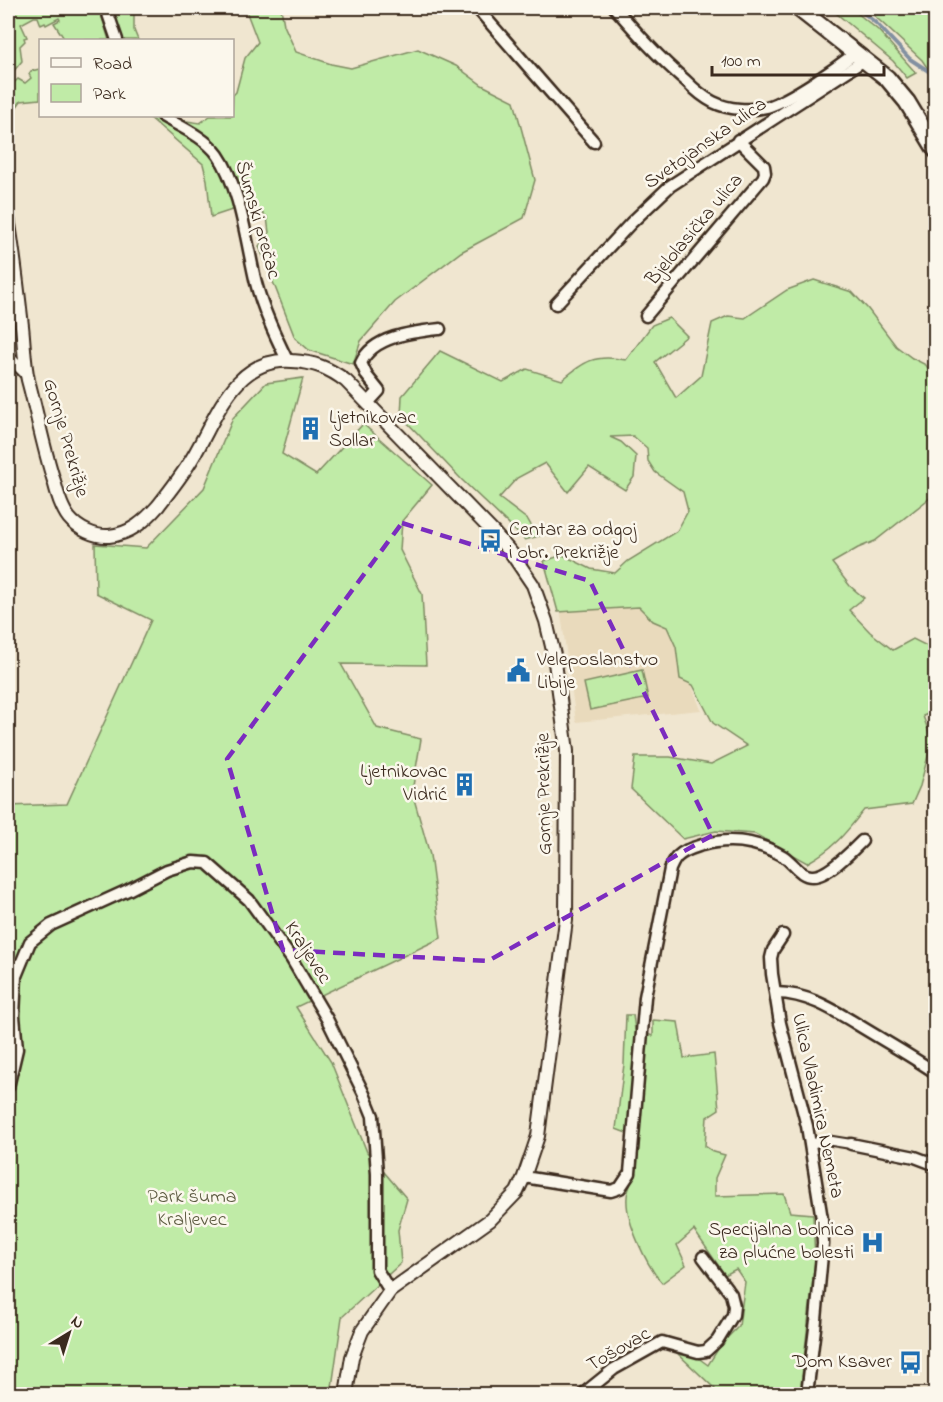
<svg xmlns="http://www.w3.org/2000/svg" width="943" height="1402" font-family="'Indie Flower',sans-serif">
  <rect width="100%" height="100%" fill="#f0e6d0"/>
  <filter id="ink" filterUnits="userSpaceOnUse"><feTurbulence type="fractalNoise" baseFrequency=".0167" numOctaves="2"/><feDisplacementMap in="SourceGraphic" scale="12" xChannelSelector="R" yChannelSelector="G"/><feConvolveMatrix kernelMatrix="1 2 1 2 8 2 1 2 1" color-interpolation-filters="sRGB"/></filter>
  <g filter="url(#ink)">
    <path fill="#e9dabc" d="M657,591L701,710L576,722L560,607Z"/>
    <g fill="#c0eba7" stroke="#7e8a62" stroke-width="1.5">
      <path d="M8,8H99L109,40H65L54,23L60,20L59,18L46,25L45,23L41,25L38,17H34L21,24L27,37L24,38L25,41L20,46L22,61L8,78Z"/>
      <path d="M109,8H134V30L138,40H121Z"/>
      <path d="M245,8H281L284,25L296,52L331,64L351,68L418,49L456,66L482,85L514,101L535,180L524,218L461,252L395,302L361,341L353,364L309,350L295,338L259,246L269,233L267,217L255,208L245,213L232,210L211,217L207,180L203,164L148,116H176L180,120L200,123L210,116H232L233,95L236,92L245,58L258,42Z"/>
      <path d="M830,8H851L878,30L916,73L907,78L893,61Z"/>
      <path d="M866,8H935V79L922,60Z"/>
      <path d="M40,69V99L21,101L8,119V88L18,79L25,83L31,78L29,74L31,71Z"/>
      <path d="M814,280L852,292L868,309L896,346L912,358L926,365L935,381V494L875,541L858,548L832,563L850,586L864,598L849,610L870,632L893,650L913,639L935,650V711L923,716L932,741L920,786L912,804L864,810C845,834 834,848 807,863L755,834L716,831L683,839L631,789L635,757H670L711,764L747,746L713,723L693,685L680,679L676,647L667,627L653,621L639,607L558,612L544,561L563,555L591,569L615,573L628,561L677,531L688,511L683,492L655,472L648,461L647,448L633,436L610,437L621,442L636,456L634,477L625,490L589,467L568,492L545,463L517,478L499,498L528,520L532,527L543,535L525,540L462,480L401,416L402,396L440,351L503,382L527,369L562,380C585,361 594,354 626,360L652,325L669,318L687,336L655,362L676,398L701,376L712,323L728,316L745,318L787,290Z"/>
      <path d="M303,378L282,454L316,475L363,424L432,485L402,521L400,550L422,594L426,665L341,664L377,728L421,739L412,792L430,855L441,938L296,1007L331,1062L367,1152L407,1199L398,1230L401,1263L342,1317L331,1394H8V1103L14,1087L20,1060L8,1050V797V806L67,804L151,620L96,593L95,544L146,548L204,488L233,418L266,383Z"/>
      <path d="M642,670L648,698L590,710L584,683Z"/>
      <path d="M626,1015H633L635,1030L653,1036V1020L678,1022L684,1058L714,1054L719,1109L707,1117L705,1146L714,1152L725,1155L715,1178V1196L784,1194L790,1212L813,1214L815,1261L800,1394H707L715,1389L675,1351L679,1348L686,1349L708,1365L722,1343L739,1326L745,1282L736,1269L725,1275L694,1230L677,1245L686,1265L662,1283C647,1266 625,1221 627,1197C627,1191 631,1185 632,1179C635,1166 636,1151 637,1137L616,1129L624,1064Z"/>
    </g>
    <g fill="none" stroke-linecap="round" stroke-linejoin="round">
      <path stroke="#8290a1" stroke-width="4" d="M858,8L877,24L910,59L936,76"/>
      <defs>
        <path id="pedestrian" d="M810,1144L826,1140L851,1144"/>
        <g id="minor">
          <path d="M106,8L117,40"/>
          <path d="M477,8L594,142"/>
          <path d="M615,8C637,33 659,58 685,80C693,88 703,97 713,102C729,110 750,111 767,107C791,100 836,68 857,52"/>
          <path d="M162,116C181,127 205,137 218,155C240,186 247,246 256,283C263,310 275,335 287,360"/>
          <path d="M556,304L631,223L670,186L866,59"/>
          <path d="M646,316L763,178L765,173L764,166L738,140"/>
          <path d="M8,356L27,375"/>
          <path d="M368,403L379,391L367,376L361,363C373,336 413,332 440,329"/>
          <path d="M783,935L773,950L771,958L772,974L780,1023L807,1126L822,1219L823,1244L816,1320L807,1394"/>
          <path d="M8,968L20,964"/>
          <path d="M776,993C809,993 837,1012 865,1029C888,1043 913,1057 936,1073"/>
          <path d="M8,1087L17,1049L14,1016L16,976L30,942L51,925L128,890L167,870L193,862L207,863L249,900L291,958L327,1019L364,1094L373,1116L377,1174V1270L390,1291"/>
          <path d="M851,1144L915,1157L936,1165"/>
          <path d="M524,1177L611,1191L620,1188L630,1173L645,997L670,869C672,865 674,860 677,857C684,850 693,848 702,845C731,837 757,841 783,856C793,862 800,877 813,876C828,876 852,851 862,841"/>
          <path d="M583,1394L614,1369L662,1342L698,1352L706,1351L717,1341L733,1315L734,1306L731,1294L703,1257"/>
        </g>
        <path id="tertiary" d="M8,218C14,254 18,290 22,326C24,343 24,362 28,380C37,413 43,447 54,481C57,493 61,508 69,518C78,529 95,537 109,536C130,534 145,521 158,506C172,488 186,471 197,450C219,411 237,357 292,361C314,362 329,368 346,381L493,532L512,554L533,585L546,621L554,655L567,751L566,920L538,1136L524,1177L517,1192L490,1220L390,1291L362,1331L352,1357L346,1394"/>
        <path id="secondary" d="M798,8L887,78L907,102L936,150"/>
      </defs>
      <use href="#pedestrian" stroke="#3b2a1e" stroke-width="12"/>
      <use href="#minor" stroke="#3b2a1e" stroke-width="15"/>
      <use href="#tertiary" stroke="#3b2a1e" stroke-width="16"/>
      <use href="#secondary" stroke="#3b2a1e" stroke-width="20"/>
      <use href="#pedestrian" stroke="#fbf7ec" stroke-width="8"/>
      <use href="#minor" stroke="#fbf7ec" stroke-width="10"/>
      <use href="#tertiary" stroke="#fbf7ec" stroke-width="12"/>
      <use href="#secondary" stroke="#fbf7ec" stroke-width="15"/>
    </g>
  </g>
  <path fill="none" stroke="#7b2cbf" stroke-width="4.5" stroke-dasharray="12 8" stroke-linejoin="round" d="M402,523L590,581L713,835L488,961L283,950L227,759Z"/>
  <defs>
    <symbol id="building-bare" viewBox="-9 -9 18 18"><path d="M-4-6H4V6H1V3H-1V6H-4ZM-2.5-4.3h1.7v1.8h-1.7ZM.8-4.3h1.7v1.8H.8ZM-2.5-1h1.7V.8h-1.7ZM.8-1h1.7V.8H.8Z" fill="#1f6fb2" stroke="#fbf7ec" stroke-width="2.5" paint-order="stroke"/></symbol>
    <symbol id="bus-bare" viewBox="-9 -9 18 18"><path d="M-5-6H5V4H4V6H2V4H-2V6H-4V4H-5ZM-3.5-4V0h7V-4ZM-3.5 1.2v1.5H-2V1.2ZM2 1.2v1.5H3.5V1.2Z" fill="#1f6fb2" stroke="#fbf7ec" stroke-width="2.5" paint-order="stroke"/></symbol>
    <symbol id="civic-bare" viewBox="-9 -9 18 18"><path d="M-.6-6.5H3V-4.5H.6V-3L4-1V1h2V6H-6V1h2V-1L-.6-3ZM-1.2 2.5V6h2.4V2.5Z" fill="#1f6fb2" stroke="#fbf7ec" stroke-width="2.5" paint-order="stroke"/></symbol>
    <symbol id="hospital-bare" viewBox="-9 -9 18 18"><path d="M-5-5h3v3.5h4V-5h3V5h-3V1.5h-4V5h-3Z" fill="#1f6fb2" stroke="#fbf7ec" stroke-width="2.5" paint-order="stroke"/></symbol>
  </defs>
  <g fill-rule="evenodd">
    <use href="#building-bare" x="294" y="412" width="33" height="33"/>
    <use href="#bus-bare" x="474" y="524" width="33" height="33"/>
    <use href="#civic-bare" x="502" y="654" width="33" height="33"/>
    <use href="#building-bare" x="448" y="768" width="33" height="33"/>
    <use href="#hospital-bare" x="856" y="1226" width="33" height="33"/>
    <use href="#bus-bare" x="894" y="1346" width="33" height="33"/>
  </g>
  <g text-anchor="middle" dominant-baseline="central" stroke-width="5" stroke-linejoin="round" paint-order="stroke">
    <g font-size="20" fill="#3b2a1e" stroke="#fbf7ec">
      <text transform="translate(706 144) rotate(-35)">Svetojanska ulica</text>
      <text transform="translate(257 220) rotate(74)">Šumski prečac</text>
      <text transform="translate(695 230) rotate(-50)">Bjelolasička ulica</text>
      <text transform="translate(65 438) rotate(74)">Gornje Prekrižje</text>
      <text transform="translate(545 794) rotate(-91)">Gornje Prekrižje</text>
      <text transform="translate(307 953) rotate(57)">Kraljevec</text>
      <text transform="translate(817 1106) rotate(78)">Ulica Vladimira Nemeta</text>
      <text transform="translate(619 1350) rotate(-30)">Tošovac</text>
    </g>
    <g font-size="20" fill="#3b2a1e" stroke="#fbf7ec" text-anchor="start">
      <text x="329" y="418">Ljetnikovac<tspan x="329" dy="23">Sollar</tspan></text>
      <text x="509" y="530">Centar za odgoj<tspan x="509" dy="23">i obr. Prekrižje</tspan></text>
      <text x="537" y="660">Veleposlanstvo<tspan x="537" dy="23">Libije</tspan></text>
      <text x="447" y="772" text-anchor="end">Ljetnikovac<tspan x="447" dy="23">Vidrić</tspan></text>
      <text x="854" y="1230" text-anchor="end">Specijalna bolnica<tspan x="854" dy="23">za plućne bolesti</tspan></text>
      <text x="892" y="1362" text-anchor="end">Dom Ksaver</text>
    </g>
    <g font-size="20" fill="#5c5a40" stroke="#fbf7ec">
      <text x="192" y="1197">Park šuma<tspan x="192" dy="23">Kraljevec</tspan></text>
    </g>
  </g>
  <rect width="943" height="1402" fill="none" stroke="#fbf7ec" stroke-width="30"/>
  <rect x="15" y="15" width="913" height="1372" fill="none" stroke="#3b2a1e" stroke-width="2" filter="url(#ink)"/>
  <rect x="39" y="39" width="195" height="78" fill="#fbf7ec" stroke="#aea59a" stroke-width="1.5"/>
  <rect x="51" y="58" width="30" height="9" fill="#fbf7ec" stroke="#aea59a" stroke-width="1.5"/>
  <text x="93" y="69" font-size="18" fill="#3b2a1e">Road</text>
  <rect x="51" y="84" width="30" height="18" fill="#c0eba7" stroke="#aea59a" stroke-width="1.5"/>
  <text x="93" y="99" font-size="18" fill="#3b2a1e">Park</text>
  <g transform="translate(69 1333) rotate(38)" stroke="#fbf7ec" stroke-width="4.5" paint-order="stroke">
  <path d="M0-4.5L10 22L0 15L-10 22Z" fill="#3b2a1e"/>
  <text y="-9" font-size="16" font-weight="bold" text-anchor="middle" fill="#3b2a1e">N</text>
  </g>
  <path d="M712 66v9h172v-9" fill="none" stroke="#3b2a1e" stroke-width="3"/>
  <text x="721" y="66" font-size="18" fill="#3b2a1e" stroke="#fbf7ec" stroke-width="4.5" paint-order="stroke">100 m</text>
</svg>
